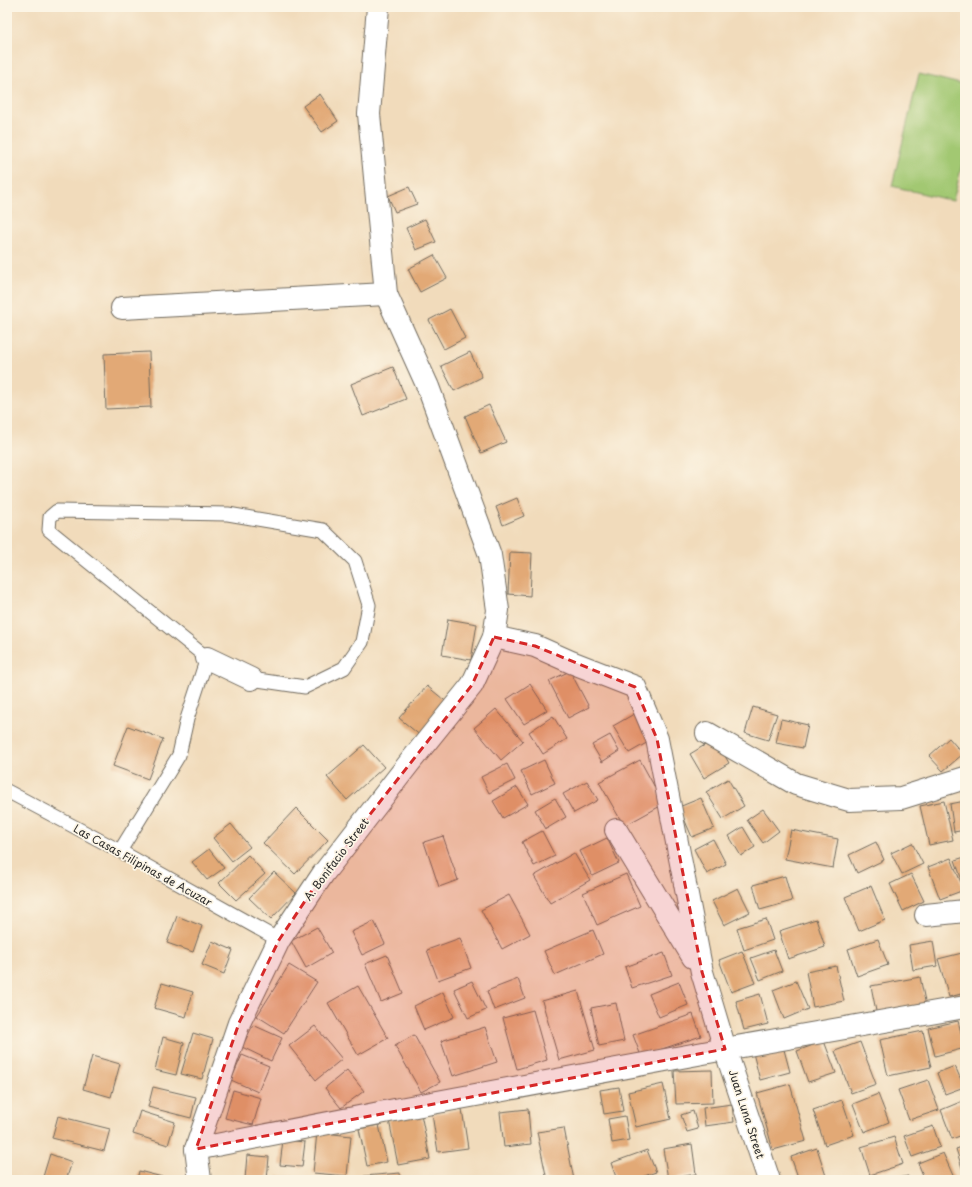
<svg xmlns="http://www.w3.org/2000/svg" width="972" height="1187" font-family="'Playpen Sans',sans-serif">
  <rect width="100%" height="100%" fill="#fcf5e5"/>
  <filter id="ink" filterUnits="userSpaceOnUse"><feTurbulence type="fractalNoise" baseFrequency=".025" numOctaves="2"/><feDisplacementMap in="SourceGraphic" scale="8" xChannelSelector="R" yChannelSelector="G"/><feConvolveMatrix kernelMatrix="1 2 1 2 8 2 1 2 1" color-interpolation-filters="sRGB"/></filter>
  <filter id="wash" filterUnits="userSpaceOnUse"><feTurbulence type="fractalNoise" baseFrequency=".012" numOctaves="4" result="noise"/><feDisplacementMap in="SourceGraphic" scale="16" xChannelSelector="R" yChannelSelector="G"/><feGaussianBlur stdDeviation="0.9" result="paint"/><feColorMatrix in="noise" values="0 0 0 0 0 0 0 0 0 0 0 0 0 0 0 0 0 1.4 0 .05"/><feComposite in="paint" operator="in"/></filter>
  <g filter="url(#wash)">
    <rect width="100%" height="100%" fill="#f1dbbb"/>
    <path fill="#a2c872" stroke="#667a4e" d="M919,74L965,85V153L953,201L892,186Z"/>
    <g id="blocks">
      <g fill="#e2a976">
        <path d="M320,94L338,121L322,132L303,106Z"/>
        <path d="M409,187L417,204L395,212L388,196Z"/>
        <path d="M425,219L436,242L416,250L406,228Z"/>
        <path d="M434,255L447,278L420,292L408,269Z"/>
        <path d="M450,309L465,338L444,349L429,320Z"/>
        <path d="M149,352L151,407L106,409L104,354Z"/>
        <path d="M470,352L482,377L454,391L441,366Z"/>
        <path d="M393,367L406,399L363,416L351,384Z"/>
        <path d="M489,405L506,442L481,453L465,416Z"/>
        <path d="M517,498L524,516L503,525L496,507Z"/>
        <path d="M510,552L532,553L530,596L508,594Z"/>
        <path d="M448,619L477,624L471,660L442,655Z"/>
        <path d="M570,671L589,707L568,718L549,681Z"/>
        <path d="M530,684L547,710L524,724L507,699Z"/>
        <path d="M427,686L449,704L422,737L399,718Z"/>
        <path d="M753,707L777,714L768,740L745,733Z"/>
        <path d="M496,709L523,741L501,760L474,728Z"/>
        <path d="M634,714L650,741L629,753L613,726Z"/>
        <path d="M553,716L567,739L543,754L529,732Z"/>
        <path d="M781,719L808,725L803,748L776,743Z"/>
        <path d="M128,726L163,739L148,779L113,766Z"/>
        <path d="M610,735L619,751L602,762L592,745Z"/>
        <path d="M949,738L963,754L943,771L929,756Z"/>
        <path d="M715,739L729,763L704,778L690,754Z"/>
        <path d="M364,745L384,767L347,800L327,777Z"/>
        <path d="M544,760L555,783L532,794L521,771Z"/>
        <path d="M640,760L664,804L624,826L599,782Z"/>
        <path d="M507,764L515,780L489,793L481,777Z"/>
        <path d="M728,779L744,806L723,819L706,792Z"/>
        <path d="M587,781L598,800L574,813L563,794Z"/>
        <path d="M517,787L528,804L503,818L493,801Z"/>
        <path d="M555,798L566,817L546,829L535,810Z"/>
        <path d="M701,798L714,828L692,837L679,807Z"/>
        <path d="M944,801L953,840L929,845L920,806Z"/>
        <path d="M965,801V830L954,832L950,804Z"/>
        <path d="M296,808L328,840L295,874L263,843Z"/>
        <path d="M763,809L779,831L763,843L747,820Z"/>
        <path d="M231,824L250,847L232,861L213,838Z"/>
        <path d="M743,827L755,847L741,856L729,836Z"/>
        <path d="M791,830L838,839L833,868L785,859Z"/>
        <path d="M542,831L555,856L534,866L522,842Z"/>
        <path d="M443,836L458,880L439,887L424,842Z"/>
        <path d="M607,838L619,863L592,876L580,851Z"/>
        <path d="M713,839L726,864L707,874L694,849Z"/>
        <path d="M876,842L884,860L857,873L849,855Z"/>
        <path d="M912,843L923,864L902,874L891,853Z"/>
        <path d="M209,849L224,868L207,880L192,862Z"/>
        <path d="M574,853L590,880L550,903L534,876Z"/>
        <path d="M248,855L265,874L236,900L219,883Z"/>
        <path d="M965,857V889L955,860Z"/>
        <path d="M951,858L964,890L940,899L928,867Z"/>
        <path d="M274,872L296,893L271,919L249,898Z"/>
        <path d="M626,874L640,906L597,925L583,893Z"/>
        <path d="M911,874L924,901L903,911L890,884Z"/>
        <path d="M785,876L792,901L760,910L753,885Z"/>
        <path d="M871,886L885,920L859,931L845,897Z"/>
        <path d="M738,888L750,912L724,925L712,901Z"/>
        <path d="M509,895L530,934L502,949L481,910Z"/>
        <path d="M177,916L202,926L193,952L167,943Z"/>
        <path d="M766,919L773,940L744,950L737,928Z"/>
        <path d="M816,919L825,947L788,959L779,931Z"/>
        <path d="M374,921L385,944L362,955L351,932Z"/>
        <path d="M317,927L332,953L306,968L291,941Z"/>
        <path d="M593,930L603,954L555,975L544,951Z"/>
        <path d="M460,938L471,968L438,980L427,950Z"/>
        <path d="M878,939L888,965L857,976L848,949Z"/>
        <path d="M212,941L233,950L224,974L202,965Z"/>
        <path d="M933,941L937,966L913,970L909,945Z"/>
        <path d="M774,950L782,971L760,980L751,958Z"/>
        <path d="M742,951L755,983L731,992L719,960Z"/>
        <path d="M664,953L672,975L632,988L625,967Z"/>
        <path d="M962,953L965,963V993L949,997L938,959Z"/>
        <path d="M387,955L403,993L381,1002L365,964Z"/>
        <path d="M289,965L317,982L284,1033L257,1016Z"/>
        <path d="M836,966L844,1001L813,1007L806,972Z"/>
        <path d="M920,977L926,1006L877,1016L871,986Z"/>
        <path d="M518,979L525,998L494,1010L487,991Z"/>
        <path d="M472,981L486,1010L468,1018L454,989Z"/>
        <path d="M796,981L808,1009L784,1019L773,990Z"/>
        <path d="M679,982L688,1005L659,1017L649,994Z"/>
        <path d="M162,983L193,992L186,1017L154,1008Z"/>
        <path d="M358,986L388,1038L358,1055L328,1003Z"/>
        <path d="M578,991L595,1050L559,1060L542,1001Z"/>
        <path d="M443,992L454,1017L424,1030L414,1006Z"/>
        <path d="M760,994L768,1024L744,1030L736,1001Z"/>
        <path d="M616,1003L624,1041L599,1046L591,1008Z"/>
        <path d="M533,1010L547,1060L517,1069L503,1018Z"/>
        <path d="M693,1014L701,1036L641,1056L633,1035Z"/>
        <path d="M958,1021L965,1048L935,1056L928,1028Z"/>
        <path d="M253,1025L282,1038L271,1061L242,1047Z"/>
        <path d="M315,1026L342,1059L316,1080L289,1046Z"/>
        <path d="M485,1027L497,1062L453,1076L441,1041Z"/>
        <path d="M923,1031L931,1067L888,1076L880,1040Z"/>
        <path d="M193,1033L213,1039L202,1079L181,1074Z"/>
        <path d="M414,1035L440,1082L421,1092L395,1046Z"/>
        <path d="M163,1037L184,1043L176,1075L155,1070Z"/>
        <path d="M824,1041L836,1073L808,1082L797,1051Z"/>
        <path d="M860,1042L876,1084L851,1093L835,1051Z"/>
        <path d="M783,1046L790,1072L760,1080L753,1053Z"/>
        <path d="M242,1055L269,1066L258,1092L231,1080Z"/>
        <path d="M92,1056L120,1064L111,1097L83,1089Z"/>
        <path d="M965,1065V1075L962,1066Z"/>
        <path d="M955,1066L964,1087L945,1094L937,1073Z"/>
        <path d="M347,1070L364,1091L341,1108L325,1088Z"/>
        <path d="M712,1070L713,1103L676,1104L674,1071Z"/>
        <path d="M928,1080L939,1110L909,1120L898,1090Z"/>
        <path d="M663,1084L671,1119L636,1127L628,1092Z"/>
        <path d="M790,1084L806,1141L773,1150L757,1093Z"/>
        <path d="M153,1087L196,1097L191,1118L148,1107Z"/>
        <path d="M619,1087L623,1111L604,1114L600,1090Z"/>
        <path d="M233,1090L261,1098L253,1125L225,1118Z"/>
        <path d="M878,1094L889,1122L864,1132L853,1104Z"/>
        <path d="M842,1100L854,1135L825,1145L813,1110Z"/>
        <path d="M965,1100V1134L952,1139L941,1110Z"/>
        <path d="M732,1104L734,1122L705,1126L703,1108Z"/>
        <path d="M462,1109L468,1148L438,1152L432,1114Z"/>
        <path d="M528,1109L531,1144L504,1147L500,1112Z"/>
        <path d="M140,1111L175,1122L168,1145L133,1134Z"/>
        <path d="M693,1111L698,1129L687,1132L681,1115Z"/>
        <path d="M421,1114L430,1159L398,1165L389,1120Z"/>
        <path d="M58,1116L110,1129L104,1151L52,1138Z"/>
        <path d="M625,1116L629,1140L612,1143L608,1119Z"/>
        <path d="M379,1125L387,1162L367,1166L359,1129Z"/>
        <path d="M933,1126L940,1147L912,1157L904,1136Z"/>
        <path d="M564,1128L574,1180H547L537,1132Z"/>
        <path d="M317,1132L351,1136L347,1176L313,1173Z"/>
        <path d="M894,1137L903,1164L870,1175L861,1147Z"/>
        <path d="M283,1140L305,1142L302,1167L280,1165Z"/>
        <path d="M692,1144L696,1174L668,1179L663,1149Z"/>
        <path d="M965,1146V1177L956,1149Z"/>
        <path d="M817,1148L826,1176L814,1180H799L791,1157Z"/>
        <path d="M647,1150L656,1172L633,1180H617L611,1163Z"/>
        <path d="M943,1153L955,1180H925L918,1163Z"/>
        <path d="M50,1154L72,1162L66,1180H42Z"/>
        <path d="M247,1155L269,1157L267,1180L245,1179Z"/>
        <path d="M139,1171L170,1179V1180H137Z"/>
        <path d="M400,1173L401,1180H365L364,1176Z"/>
        <path d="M278,1176L303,1177L302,1180H278Z"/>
        <path d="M908,1176L909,1180H892V1179Z"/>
      </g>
    </g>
  </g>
  <g filter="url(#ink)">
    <use href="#blocks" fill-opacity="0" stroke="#70695d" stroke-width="1"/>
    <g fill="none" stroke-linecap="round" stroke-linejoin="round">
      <defs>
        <g id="lane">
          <path d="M7,791L120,851L279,940"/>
          <path d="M120,851L179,755L187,719L207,658L49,530L50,517L57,511L228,514L323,530L355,561L369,605L362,642L344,668L305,687L251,679"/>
        </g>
        <g id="street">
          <path d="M122,308L386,294"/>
          <path d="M494,637L535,646L571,662L635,687L657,739L702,972L725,1049L769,1180"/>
          <path d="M207,658L251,679"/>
          <path d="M707,733L796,784L849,800L901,798L965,778"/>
          <path d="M616,830L693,957"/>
          <path d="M926,915L965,911"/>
          <path d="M196,1149L405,1108L725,1049L965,1007"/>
          <path d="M200,1180L196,1149L239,1023L279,940L323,874L410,762L472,685L494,637L498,610L490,555L428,387L386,294L369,114L378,7"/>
        </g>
      </defs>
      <use href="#lane" stroke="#70695d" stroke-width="15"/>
      <use href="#street" stroke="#70695d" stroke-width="24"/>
      <use href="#lane" stroke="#fff" stroke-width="13"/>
      <use href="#street" stroke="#fff" stroke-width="22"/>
    </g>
  </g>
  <path fill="#d62828" fill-opacity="0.2" stroke="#d62828" stroke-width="3" stroke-dasharray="8 5" stroke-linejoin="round" d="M494,637L535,646L635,687L657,739L702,972L725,1049L196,1149L239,1023L279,940L323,874L472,685Z"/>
  <g text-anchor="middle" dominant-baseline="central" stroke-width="3.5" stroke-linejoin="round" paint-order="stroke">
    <g font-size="11" fill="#2b2b2b" stroke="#fcf5e5">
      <text transform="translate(336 859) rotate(-53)">A. Bonifacio Street</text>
      <text transform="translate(143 865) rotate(29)">Las Casas Filipinas de Acuzar</text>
      <text transform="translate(747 1114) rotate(72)">Juan Luna Street</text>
    </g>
  </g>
  <rect width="972" height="1187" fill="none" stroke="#fcf5e5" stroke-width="24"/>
</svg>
